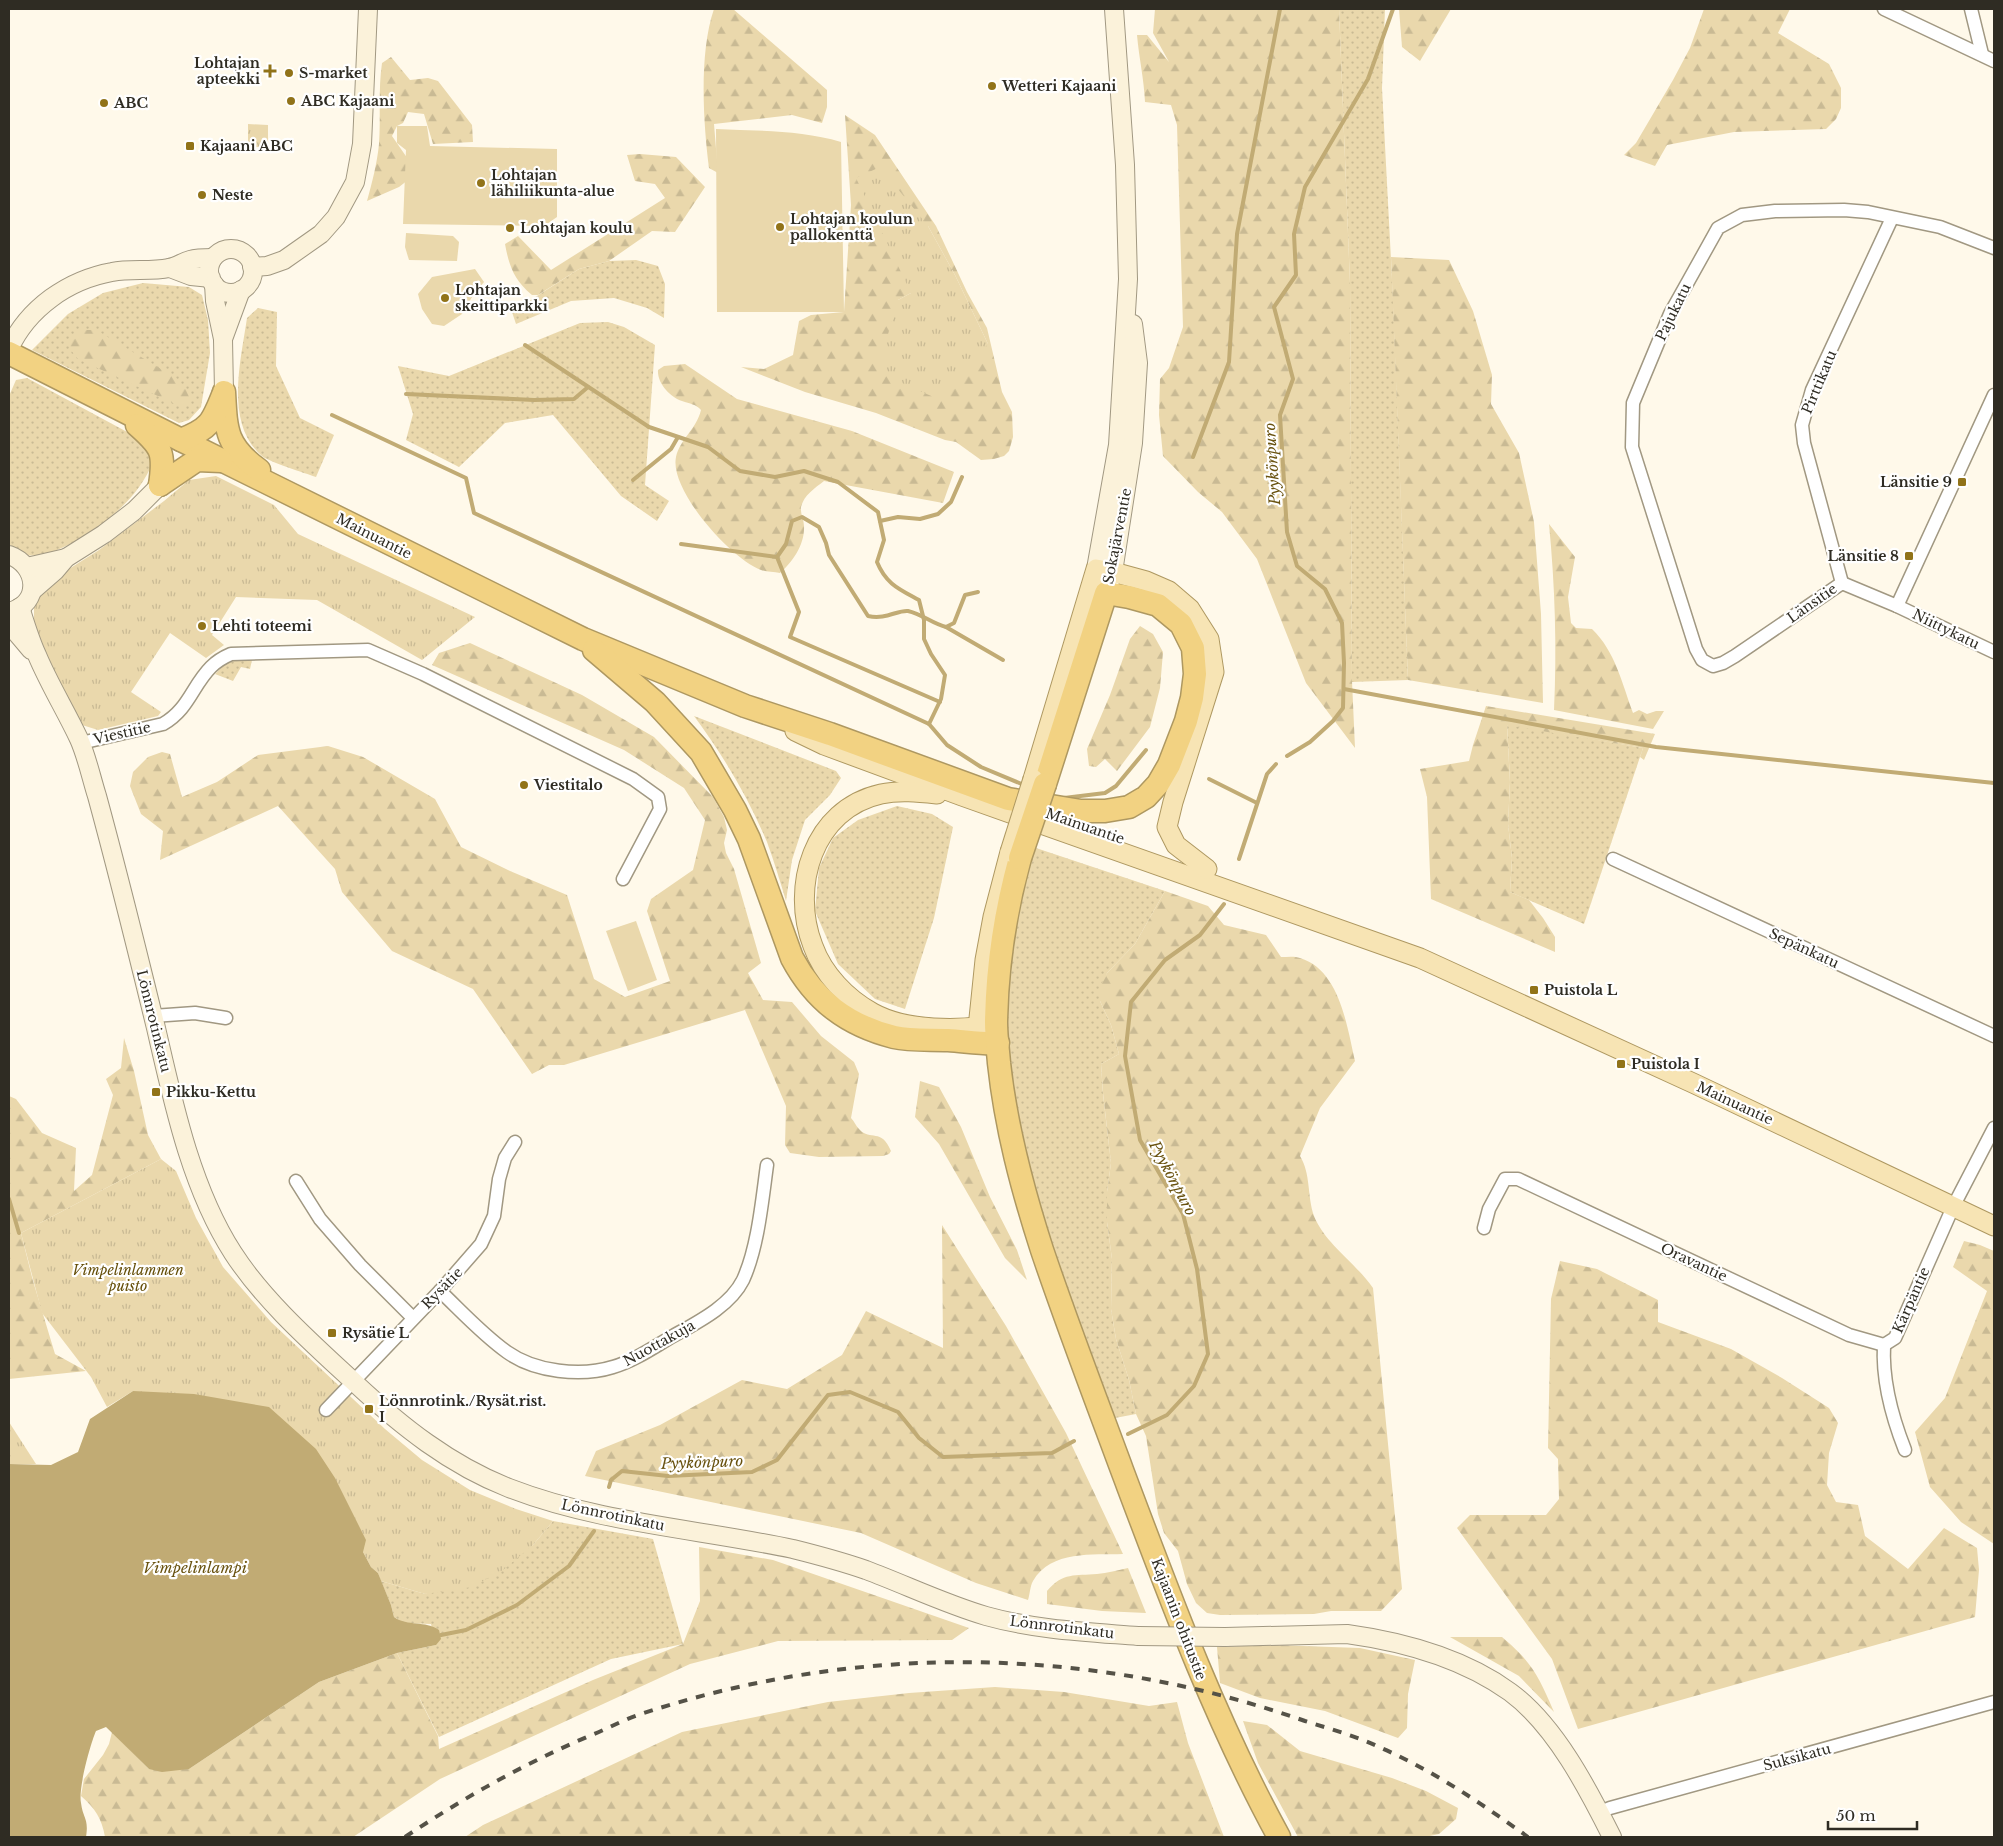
<svg xmlns="http://www.w3.org/2000/svg" width="2003" height="1846" font-family="'Libre Baskerville',serif">
  <defs>
    <pattern id="grass-dots" width="8" height="8" patternUnits="userSpaceOnUse" patternTransform="scale(1.25)"><rect width="8" height="8" fill="#ead8ac"/><path d="M2 2h.1M6 6h.1" fill="none" stroke="#c9ba94" stroke-width="1.8" stroke-linecap="round"/></pattern>
    <pattern id="forest-firs" width="22" height="20" patternUnits="userSpaceOnUse" patternTransform="scale(1.25)"><rect width="22" height="20" fill="#ead8ac"/><path d="M5 1l3.5 6h-7zM16 11l3.5 6h-7z" fill="#c9ba94"/></pattern>
    <pattern id="park-tufts" width="24" height="20" patternUnits="userSpaceOnUse" patternTransform="scale(1.25)"><rect width="24" height="20" fill="#ead8ac"/><path d="M3 7l-1-3M5 7V3M7 7l1-3M15 17l-1-3M17 17v-4M19 17l1-3" fill="none" stroke="#c9ba94"/></pattern>
  </defs>
  <rect width="100%" height="100%" fill="#fff9ea"/>
  <g fill="url(#grass-dots)">
    <path d="M1339,9H1385L1382,88L1393,298L1408,680L1352,682L1350,283Z"/>
    <path d="M636,260L658,266L665,284L664,318L647,308L614,298L571,301L516,324L512,312L579,269L609,261Z"/>
    <path d="M143,283L189,287L202,295L208,320L210,353L201,407L189,420L179,423L32,350L68,314L103,293Z"/>
    <path d="M258,308L277,312L276,366L300,418L334,435L316,477C305,473 269,462 262,456C224,424 241,360 247,318Z"/>
    <path d="M608,322L624,327L655,345L645,485L669,501L657,521L621,496L553,415L505,423L459,467L406,440L413,414L398,366L449,376L580,323Z"/>
    <path d="M27,378L142,440L153,462C137,503 90,538 50,553C42,556 31,555 23,556L9,544V396L16,380Z"/>
    <path d="M235,660H252L250,669L241,667L233,681L215,674L224,665Z"/>
    <path d="M694,716L836,771L841,778L830,795L805,820L792,860L786,901C780,881 774,861 767,842C748,797 723,755 694,716Z"/>
    <path d="M1507,724L1643,748L1584,924L1510,892L1512,858L1508,824L1510,782Z"/>
    <path d="M897,806L932,814L953,827L934,918L905,1009L875,999L838,964L815,911L819,868L833,838L858,820Z"/>
    <path d="M1036,848L1165,891L1135,944L1107,973L1100,1001L1111,1025L1119,1054L1101,1064L1103,1094L1111,1163L1107,1192V1222L1112,1259L1111,1309L1116,1339L1129,1380L1136,1414L1115,1418L1071,1305L1038,1210L1010,1090L1004,1006L1021,881Z"/>
    <path d="M553,1521L653,1539L683,1644L611,1659L439,1737L397,1653L436,1645L431,1624L404,1623L394,1617L391,1605L381,1581L425,1594L533,1545Z"/>
  </g>
  <g fill="url(#forest-firs)" fill-rule="evenodd">
    <path d="M714,9H733L827,90V107L822,123L792,115L714,124L718,173L709,168C703,122 699,52 714,9Z"/>
    <path d="M1155,9H1339L1350,283L1352,681L1355,748L1306,683L1257,559L1222,512L1198,492L1163,456L1159,415L1160,379L1169,368L1183,327L1177,125L1171,105L1145,102C1144,79 1139,58 1137,35H1147L1169,62L1153,33Z"/>
    <path d="M1399,9H1451L1420,61L1402,47Z"/>
    <path d="M1704,9H1790L1778,33L1829,64L1841,88V108L1836,119L1826,129L1734,132L1667,145L1655,166L1624,155L1636,143L1673,80L1690,48Z"/>
    <path d="M391,57L410,80L428,78L438,81L472,125L473,142L433,144L424,114L408,112L403,123L397,126L392,136L410,162L408,180L399,187L367,201C372,183 377,164 379,144C381,117 378,90 382,63Z"/>
    <path d="M845,115L875,135L936,226L967,292L987,328L1002,392L1012,412L1013,437L1009,451L1004,456L994,459L981,460L956,442L945,440L876,413L805,392L741,367L764,369L793,355L799,321L811,315L844,312L851,205ZM928,226L955,275L988,344L898,300L911,293Z"/>
    <path d="M640,154L676,157L705,187L675,232L652,231L609,261L579,269L538,295H532C514,280 509,266 505,244L518,236L551,270L665,198L655,184L635,181L627,155Z"/>
    <path d="M1391,257L1449,260L1473,311L1492,375L1491,404L1519,453L1534,522L1541,614L1543,703L1408,680Z"/>
    <path d="M80,330H96L176,378L186,390L190,399L188,405L184,407L173,403L78,359L70,349L71,338Z"/>
    <path d="M685,364L737,399L852,431L954,472L943,503L824,481C815,488 804,495 801,507C800,513 804,520 804,526C805,544 793,562 780,573C774,572 766,572 761,570C731,559 669,490 676,457C680,439 696,430 701,410C696,404 690,404 682,401C670,397 657,383 658,370L664,366Z"/>
    <path d="M1549,524L1575,557L1568,597L1571,623L1576,628L1592,629C1615,651 1622,683 1633,713L1639,710L1647,714L1656,711H1664L1653,729L1554,710C1557,648 1555,586 1549,524Z"/>
    <path d="M1140,626L1153,634L1163,652L1160,688L1150,727L1117,771L1105,759L1096,767L1089,766L1087,749L1110,695L1130,639Z"/>
    <path d="M470,643L582,695L654,737L713,797L724,817L727,830L724,843L726,853L734,869L761,963L748,973L763,1000L792,1002L821,1036L854,1062L859,1074L851,1118C854,1121 856,1126 859,1129C871,1142 881,1127 891,1151L889,1154L883,1156L819,1157L790,1153L785,1145L786,1106L745,1010L564,1065H549L532,1074L473,989L392,951L342,892L335,869L278,806L160,860L163,831L141,814L130,786L133,772L148,757L162,752L170,754L182,797L217,782L258,755L328,746L363,757L435,799L461,847L510,871L567,895L594,979L625,997L670,981L647,911L651,899L693,870L705,820L684,788L624,750L432,665L439,653Z"/>
    <path d="M1486,706L1655,734L1644,760L1640,757L1643,748L1507,725L1510,782L1508,824L1512,858L1510,892L1529,900L1543,918L1555,937V952L1431,899L1427,797L1420,769L1469,761L1473,745Z"/>
    <path d="M1165,891L1208,906L1224,925L1266,935L1281,957C1287,957 1295,956 1300,958C1340,970 1347,1027 1355,1061L1320,1108L1300,1156C1311,1174 1307,1196 1314,1216C1326,1245 1355,1262 1373,1288L1402,1589L1381,1611H1331L1314,1614L1220,1615L1207,1613L1196,1603L1187,1584L1178,1551L1164,1533L1158,1514L1146,1436L1136,1414L1129,1380L1116,1339L1111,1309L1112,1259L1107,1222V1192L1111,1163L1103,1093L1101,1064L1119,1054L1111,1025L1100,1001L1099,989L1107,973L1135,944Z"/>
    <path d="M124,1038L134,1071L148,1135L161,1159L21,1233L33,1281L55,1354L86,1371L9,1379V1096L16,1099L42,1133L76,1148L74,1191L92,1175L113,1095L106,1079L121,1068Z"/>
    <path d="M920,1081L939,1087L961,1127L990,1197L1017,1250L1027,1280L1005,1258L939,1144L915,1117Z"/>
    <path d="M942,1225L1006,1326L1066,1433L1123,1554C1093,1555 1051,1550 1033,1581C1030,1586 1030,1594 1028,1600L976,1583L861,1533L585,1476L596,1451L660,1425L742,1380L787,1389L842,1355L866,1311L943,1348Z"/>
    <path d="M1964,1241L1980,1245L1994,1251V1544L1961,1522L1930,1487L1915,1432L1945,1398L1987,1291L1953,1267Z"/>
    <path d="M1560,1261L1597,1269L1658,1300V1322L1731,1349L1782,1378L1829,1408L1838,1423L1829,1453L1827,1485L1836,1502L1858,1505L1865,1536L1908,1569L1944,1528L1977,1548L1979,1570L1975,1617L1578,1729L1552,1659L1457,1528L1470,1515H1546L1559,1499L1558,1459L1548,1448L1551,1299Z"/>
    <path d="M699,1547L773,1560L969,1628L952,1640L778,1641L690,1664L440,1779L353,1837H105C102,1819 95,1808 81,1796L84,1779L103,1755L109,1744L112,1732L149,1769H189L319,1682L397,1653L438,1736L439,1749L593,1680L683,1644L700,1601Z"/>
    <path d="M1128,1568L1146,1613L1102,1611L1047,1604V1591C1063,1572 1075,1576 1097,1574C1107,1573 1118,1570 1128,1568Z"/>
    <path d="M1450,1637H1502C1532,1662 1539,1677 1554,1712L1519,1676Z"/>
    <path d="M1275,1645L1360,1648L1415,1660L1408,1694L1407,1728L1398,1738L1325,1711L1260,1698L1220,1683L1217,1647Z"/>
    <path d="M995,1687L1064,1692L1149,1706L1177,1702L1188,1743L1224,1837H465L483,1825L682,1732L828,1702L909,1693Z"/>
    <path d="M1243,1721L1267,1725L1300,1751L1392,1778L1426,1791L1458,1808L1456,1819L1439,1834L1425,1837H1298L1258,1763Z"/>
  </g>
  <g fill="url(#park-tufts)">
    <path d="M248,124L268,125V147H248Z"/>
    <path d="M880,167L928,226L955,275L988,344L938,399L877,372L898,300L911,293L856,178Z"/>
    <path d="M216,476L274,505L298,534L475,617L422,660L317,600L236,597L212,635L224,645L206,658L170,633L131,692L161,712L158,716L98,730L82,725L48,659L34,623V602L61,574L99,550L164,501L189,480Z"/>
    <path d="M161,1159L176,1171L196,1218L223,1267L271,1322L385,1429L422,1460L470,1490L516,1509L553,1521L533,1545L503,1570L472,1587L425,1594L381,1581L378,1573L371,1567L363,1552L133,1391L107,1407L91,1377L42,1313L21,1233Z"/>
    <path d="M9,1422L36,1464H9Z"/>
  </g>
  <g fill="#ead8ac">
    <path d="M397,126H427L430,146L557,149V217L544,226L403,224L406,150L397,143Z"/>
    <path d="M716,129C758,131 801,130 841,142L844,312H717Z"/>
    <path d="M406,233L453,236L459,242L457,261L409,260L405,247Z"/>
    <path d="M475,269L484,282L472,297L462,314L444,326L432,324L422,309L418,294L432,277Z"/>
    <path d="M636,921L657,980L628,991L606,931Z"/>
  </g>
  <path fill="#c1ab74" d="M133,1391L194,1394L269,1407L316,1449L335,1478L366,1540L363,1552L371,1567L378,1573L391,1605L394,1617C408,1627 425,1620 439,1630L441,1639L436,1645L397,1653L319,1682L189,1769L162,1772L149,1769L106,1727L96,1731C90,1745 78,1789 81,1803C83,1819 89,1818 86,1837H9V1464L51,1465L78,1452L90,1419Z"/>
  <g fill="none" stroke-linecap="round" stroke-linejoin="round">
    <g stroke="#c1ab74" stroke-width="4">
      <path d="M525,345L649,427L708,447L740,471L775,477L804,471L838,482L878,512L884,540L877,562C886,584 899,589 919,600L924,620V639L931,654L945,675L941,699L929,724"/>
      <path d="M406,394L534,400L574,399L588,387"/>
      <path d="M332,415L466,478L474,513L929,724L947,745L981,767L1024,785"/>
      <path d="M1193,457L1229,362L1237,234L1280,9"/>
      <path d="M633,480L671,449L678,437"/>
      <path d="M880,521L898,517L920,519L938,514L951,502L962,477"/>
      <path d="M681,544L777,557L799,612L790,637L940,702"/>
      <path d="M777,557L786,544L792,521L802,517L819,527L826,543L829,555L868,616C886,620 897,610 908,611C922,614 933,624 946,627L954,623L965,595L978,592"/>
      <path d="M946,627L1003,660"/>
      <path d="M1344,689L1656,747L1994,783"/>
      <path d="M1287,756L1310,742L1333,721L1343,708L1344,663L1342,623L1325,589L1297,566L1287,532L1280,415L1293,379L1274,307L1296,275L1294,234L1305,187L1368,79L1393,9"/>
      <path d="M1209,779L1257,803"/>
      <path d="M1064,798L1105,793L1116,786L1146,750"/>
      <path d="M1239,859L1267,774L1276,764"/>
      <path d="M9,1199L19,1233"/>
      <path d="M1128,1434L1167,1415L1194,1386L1208,1354L1197,1269L1183,1214L1140,1140L1125,1056L1131,1002L1165,960L1200,935L1224,904"/>
      <path d="M609,1487L611,1480L622,1471L668,1476L752,1472L777,1460L828,1395L850,1392L898,1412L919,1438L943,1457L1052,1453L1074,1441"/>
      <path d="M441,1635L466,1630L517,1605L569,1566L594,1531"/>
    </g>
    <defs>
      <g id="street">
        <path d="M1884,9L1994,61"/>
        <path d="M1971,9L1982,54"/>
        <path d="M1994,248L1940,227L1868,212L1844,210L1775,211L1742,215L1718,228L1670,314L1633,403L1632,447L1696,649L1702,660L1713,666L1723,663L1735,656L1842,583L1897,606L1994,652"/>
        <path d="M1842,583L1804,443L1802,425L1812,390L1892,218"/>
        <path d="M1897,606L1994,395"/>
        <path d="M81,743L163,724C189,709 192,686 211,667C217,661 224,657 231,654L368,650L423,674L633,779L658,797L660,809L623,879"/>
        <path d="M1613,859L1994,1036"/>
        <path d="M153,1016L195,1013L226,1018"/>
        <path d="M296,1181L320,1219L360,1265L413,1318"/>
        <path d="M1484,1228L1489,1209L1505,1179H1518L1849,1335L1884,1345"/>
        <path d="M440,1291C462,1312 483,1335 507,1352C535,1372 581,1377 613,1367C634,1361 654,1347 673,1336C698,1322 730,1306 743,1280C758,1247 762,1201 767,1165"/>
        <path d="M1884,1345L1895,1338L1953,1207L1994,1128"/>
        <path d="M1884,1345C1882,1381 1892,1417 1905,1450"/>
        <path d="M326,1410L440,1291L481,1244L494,1216L499,1179L505,1158L515,1142"/>
        <path d="M1600,1812L1610,1808L1994,1702"/>
      </g>
      <g id="secondary">
        <circle cx="231" cy="271" r="22"/>
        <path d="M252,267L267,266L284,260L321,234L336,217L355,182L362,144L368,9"/>
        <path d="M170,268L191,276L211,278"/>
        <path d="M214,284L215,301L223,339L224,392"/>
        <path d="M223,339L241,290"/>
        <path d="M9,349C28,308 68,280 112,272C130,268 150,272 169,268C176,267 183,262 190,260C197,258 206,258 213,258"/>
        <path d="M9,555C38,565 42,604 9,612"/>
        <path d="M27,567L66,558"/>
        <path d="M1096,569L1118,445L1128,279L1125,165L1114,9"/>
        <path d="M32,591L55,571L66,558L104,534L134,511L160,485"/>
        <path d="M1106,593L1113,572L1133,443L1138,363L1133,324"/>
        <path d="M20,607C25,623 30,640 37,655C49,684 66,711 79,739C87,757 91,777 97,796C118,873 137,950 156,1028C173,1102 191,1188 233,1253C264,1301 313,1344 355,1383C401,1426 450,1465 509,1488C599,1523 699,1529 793,1549C817,1555 843,1562 866,1570C906,1585 945,1604 986,1616C1036,1630 1087,1632 1138,1636"/>
        <path d="M9,624L31,650"/>
        <path d="M1225,1637L1347,1634C1405,1642 1463,1658 1510,1692C1555,1725 1588,1789 1612,1837"/>
      </g>
      <g id="primary">
        <path d="M795,731L824,745L962,796L1420,958L1695,1084L1994,1226"/>
        <path d="M1033,779L1096,569L1113,572L1146,581L1169,591L1190,609L1209,639L1214,672L1173,802L1167,827L1176,845L1207,869"/>
        <path d="M937,794C918,792 899,790 881,794C813,809 790,887 813,946C823,974 847,999 873,1013C906,1031 960,1031 996,1024"/>
        <path d="M980,1038L978,1028L985,960L993,917L1010,852"/>
      </g>
      <g id="highway">
        <path d="M9,353L181,440L583,639L745,706L830,734L1008,799L1081,811H1105L1129,807L1146,797L1158,784L1169,765L1186,721L1192,698L1195,674L1193,648L1181,624L1158,605L1129,597L1106,593L1045,784"/>
        <path d="M224,392C226,431 226,446 259,470"/>
        <path d="M137,425C162,447 165,452 160,485"/>
        <path d="M181,440C209,429 212,423 223,395"/>
        <path d="M160,485L197,460L221,461"/>
        <path d="M594,650L655,702L701,752L735,810L749,839L792,958C815,1001 847,1025 894,1037C911,1041 931,1039 948,1040C965,1041 981,1044 998,1043"/>
        <path d="M1020,858C1005,912 997,966 996,1022C996,1036 998,1050 999,1063C1006,1128 1022,1188 1042,1250C1067,1324 1095,1397 1122,1470C1169,1595 1215,1720 1279,1837"/>
      </g>
    </defs>
    <use href="#street" stroke="#a19882" stroke-width="15"/>
    <use href="#secondary" stroke="#a19882" stroke-width="20"/>
    <use href="#primary" stroke="#ae9861" stroke-width="21"/>
    <use href="#highway" stroke="#ae9861" stroke-width="25"/>
    <use href="#street" stroke="#fff" stroke-width="12"/>
    <use href="#secondary" stroke="#fbf2da" stroke-width="18"/>
    <use href="#primary" stroke="#f7e4b4" stroke-width="19"/>
    <use href="#highway" stroke="#f2d282" stroke-width="22"/>
    <path stroke="#555247" stroke-width="4" stroke-dasharray="9 9" stroke-linecap="butt" d="M405,1837C465,1797 527,1762 594,1734C611,1727 627,1718 644,1713C861,1642 1091,1646 1305,1721C1330,1729 1356,1736 1379,1747C1432,1770 1481,1803 1528,1837"/>
    <defs>
      <path id="secondary-bridge" d="M1138,1636L1225,1637"/>
      <path id="primary-bridge" d="M1010,852L1033,779"/>
      <path id="highway-bridge" d="M1020,858L1045,784"/>
    </defs>
    <use href="#secondary-bridge" stroke="#a19882" stroke-width="20" stroke-linecap="butt"/>
    <use href="#primary-bridge" stroke="#ae9861" stroke-width="21" stroke-linecap="butt"/>
    <use href="#highway-bridge" stroke="#ae9861" stroke-width="25" stroke-linecap="butt"/>
    <use href="#secondary-bridge" stroke="#fbf2da" stroke-width="18"/>
    <use href="#primary-bridge" stroke="#f7e4b4" stroke-width="19"/>
    <use href="#highway-bridge" stroke="#f2d282" stroke-width="22"/>
  </g>
  <g fill="#917319" stroke="#fff" stroke-width="2">
    <path d="M267.5 63.5h5v5h5v5h-5v5h-5v-5h-5v-5h5z"/>
    <circle cx="289" cy="73" r="5"/>
    <circle cx="992" cy="86" r="5"/>
    <circle cx="291" cy="101" r="5"/>
    <circle cx="104" cy="103" r="5"/>
    <rect x="185" y="141" width="10" height="10" rx="2.5"/>
    <circle cx="481" cy="183" r="5"/>
    <circle cx="202" cy="195" r="5"/>
    <circle cx="780" cy="227" r="5"/>
    <circle cx="510" cy="228" r="5"/>
    <circle cx="445" cy="298" r="5"/>
    <rect x="1957" y="477" width="10" height="10" rx="2.5"/>
    <rect x="1904" y="551" width="10" height="10" rx="2.5"/>
    <circle cx="202" cy="626" r="5"/>
    <circle cx="524" cy="785" r="5"/>
    <rect x="1529" y="985" width="10" height="10" rx="2.5"/>
    <rect x="1616" y="1059" width="10" height="10" rx="2.5"/>
    <rect x="151" y="1087" width="10" height="10" rx="2.5"/>
    <rect x="327" y="1328" width="10" height="10" rx="2.5"/>
    <rect x="364" y="1404" width="10" height="10" rx="2.5"/>
  </g>
  <g text-anchor="middle" dominant-baseline="central" stroke-width="4.5" stroke-linejoin="round" paint-order="stroke">
    <g font-size="14" font-weight="bold" fill="#2f2c23" stroke="#fff" text-anchor="start">
      <text x="260" y="63" text-anchor="end">Lohtajan<tspan x="260" dy="16">apteekki</tspan></text>
      <text x="299" y="73">S-market</text>
      <text x="1002" y="86">Wetteri Kajaani</text>
      <text x="301" y="101">ABC Kajaani</text>
      <text x="114" y="103">ABC</text>
      <text x="200" y="146">Kajaani ABC</text>
      <text x="491" y="175">Lohtajan<tspan x="491" dy="16">lähiliikunta-alue</tspan></text>
      <text x="212" y="195">Neste</text>
      <text x="790" y="219">Lohtajan koulun<tspan x="790" dy="16">pallokenttä</tspan></text>
      <text x="520" y="228">Lohtajan koulu</text>
      <text x="455" y="290">Lohtajan<tspan x="455" dy="16">skeittiparkki</tspan></text>
      <text x="1952" y="482" text-anchor="end">Länsitie 9</text>
      <text x="1899" y="556" text-anchor="end">Länsitie 8</text>
      <text x="212" y="626">Lehti toteemi</text>
      <text x="534" y="785">Viestitalo</text>
      <text x="1544" y="990">Puistola L</text>
      <text x="1631" y="1064">Puistola I</text>
      <text x="166" y="1092">Pikku-Kettu</text>
      <text x="342" y="1333">Rysätie L</text>
      <text x="379" y="1401">Lönnrotink./Rysät.rist.<tspan x="379" dy="16">I</tspan></text>
    </g>
    <g font-size="14" fill="#2f2c23" stroke="#fff">
      <text transform="translate(1673 312) rotate(-64)">Pajukatu</text>
      <text transform="translate(1819 382) rotate(-67)">Pirttikatu</text>
      <text transform="translate(374 536) rotate(27)">Mainuantie</text>
      <text transform="translate(1117 536) rotate(-79)">Sokajärventie</text>
      <text transform="translate(1812 603) rotate(-35)">Länsitie</text>
      <text transform="translate(1946 629) rotate(26)">Niittykatu</text>
      <text transform="translate(122 733) rotate(-13)">Viestitie</text>
      <text transform="translate(1085 826) rotate(19)">Mainuantie</text>
      <text transform="translate(1804 948) rotate(25)">Sepänkatu</text>
      <text transform="translate(154 1021) rotate(76)">Lönnrotinkatu</text>
      <text transform="translate(1735 1103) rotate(25)">Mainuantie</text>
      <text transform="translate(1694 1262) rotate(25)">Oravantie</text>
      <text transform="translate(442 1288) rotate(-46)">Rysätie</text>
      <text transform="translate(1911 1300) rotate(-66)">Kärpäntie</text>
      <text transform="translate(659 1343) rotate(-29)">Nuottakuja</text>
      <text transform="translate(613 1515) rotate(12)">Lönnrotinkatu</text>
      <text transform="translate(1179 1619) rotate(69)">Kajaanin ohitustie</text>
      <text transform="translate(1062 1627) rotate(7)">Lönnrotinkatu</text>
      <text transform="translate(1797 1757) rotate(-15)">Suksikatu</text>
    </g>
    <g font-size="14" font-style="italic" fill="#654e08" stroke="#fff">
      <text x="128" y="1270">Vimpelinlammen<tspan x="128" dy="16">puisto</tspan></text>
    </g>
    <g font-size="15" font-style="italic" fill="#69520f" stroke="#fff">
      <text transform="translate(1272 464) rotate(-94)">Pyykönpuro</text>
      <text transform="translate(1173 1178) rotate(62)">Pyykönpuro</text>
      <text transform="translate(702 1462) rotate(-2)">Pyykönpuro</text>
      <text x="195" y="1567">Vimpelinlampi</text>
    </g>
  </g>
  <rect width="2003" height="1846" fill="none" stroke="#2f2c23" stroke-width="20"/>
  <path d="M1828 1821v8h89v-8" fill="none" stroke="#2f2c23" stroke-width="2.5"/>
  <text x="1836" y="1821" font-size="15" fill="#2f2c23" stroke="#ffffff" stroke-width="4" paint-order="stroke">50 m</text>
</svg>
